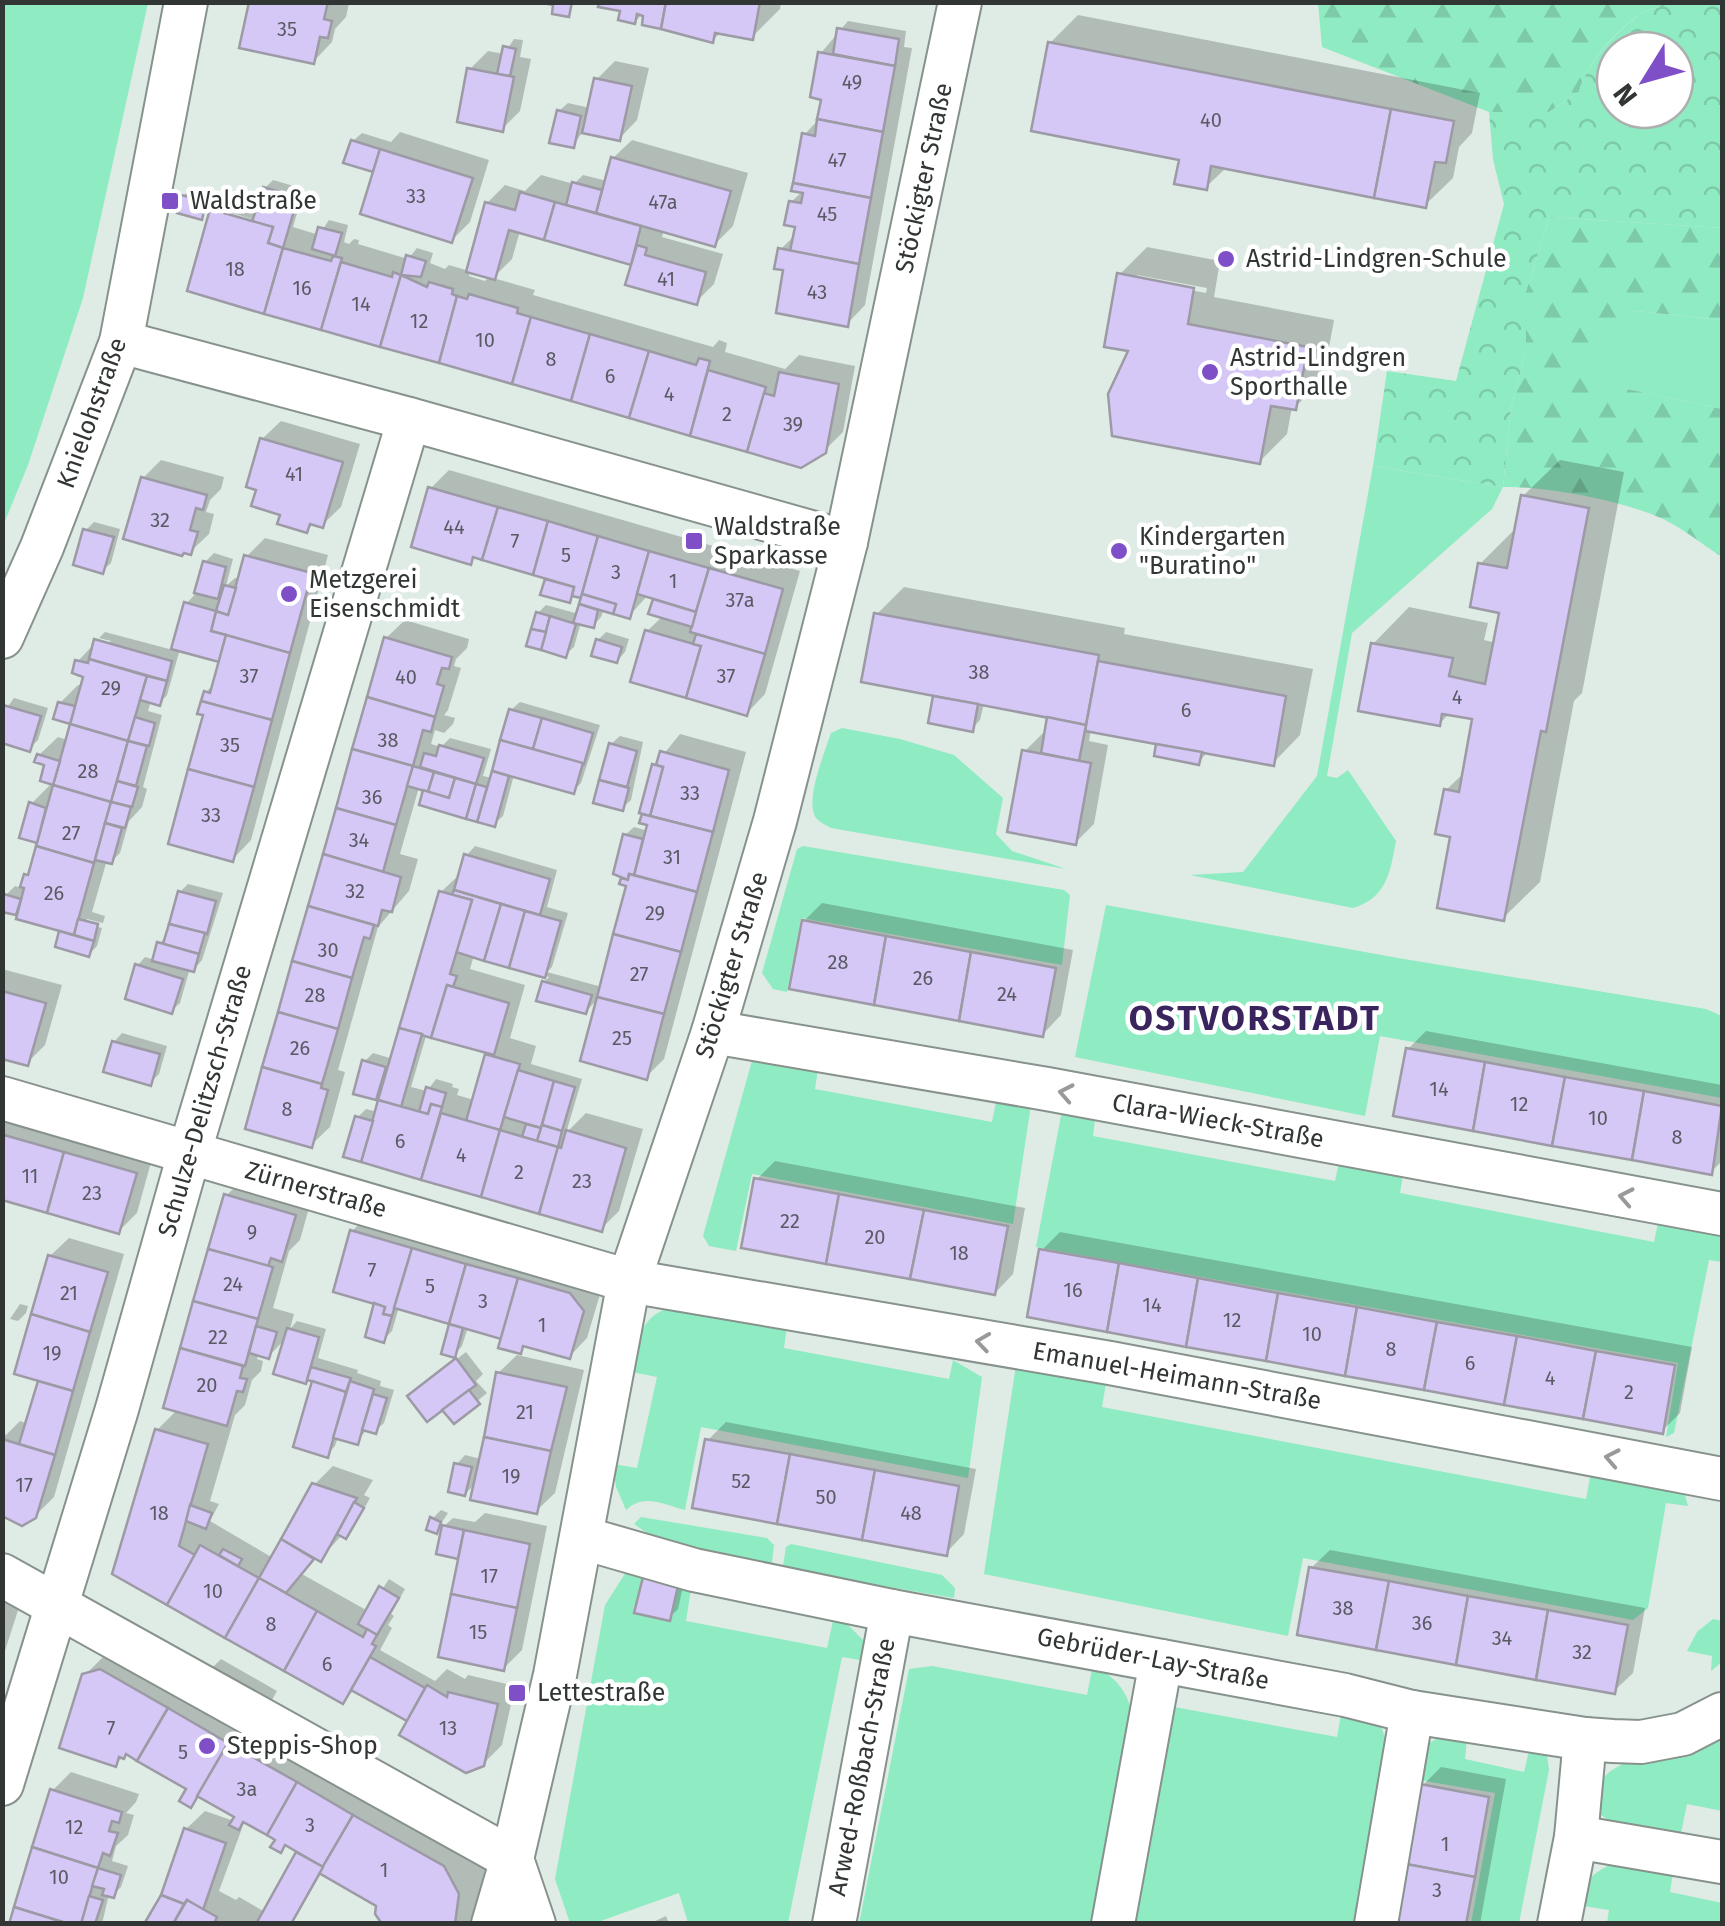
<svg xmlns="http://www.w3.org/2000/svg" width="1725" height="1926" font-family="'Fira Sans',sans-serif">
  <defs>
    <pattern id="forest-firs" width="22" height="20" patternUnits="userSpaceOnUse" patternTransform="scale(2.5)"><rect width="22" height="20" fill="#8febc2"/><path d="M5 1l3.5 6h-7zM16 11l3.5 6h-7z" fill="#7ccaa7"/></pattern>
    <pattern id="park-crowns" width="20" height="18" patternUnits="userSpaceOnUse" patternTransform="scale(2.5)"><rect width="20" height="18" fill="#8febc2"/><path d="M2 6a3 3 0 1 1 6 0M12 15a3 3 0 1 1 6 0" fill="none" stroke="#7ccaa7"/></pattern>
  </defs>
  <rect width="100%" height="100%" fill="#dfebe5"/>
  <g fill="#8febc2">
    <path d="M3,2L148,3L83,298L28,465L3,526Z"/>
    <path d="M1635,311L1722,320V409L1579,379Z"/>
    <path d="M1373,466L1503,487L1492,509L1352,633L1327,776L1337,778L1348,770L1396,841C1390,872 1387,898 1353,908L1190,875L1243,872L1317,776Z"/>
    <path d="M842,728L900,739L954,755L1003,798L996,834L1012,851L1066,869L831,828C826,825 821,823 817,819C803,803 825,752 831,733Z"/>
    <path d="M803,846L1064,890L1070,895L1062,965L801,918L787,992L773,989L762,973L797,849Z"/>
    <path d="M1106,905L1398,958L1706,1009L1722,1016V1098L1380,1036L1365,1116L1075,1057Z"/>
    <path d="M820,1056L815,1089L992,1122L998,1092L1032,1098L1013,1224L752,1174L736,1251L709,1246L703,1236L753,1057Z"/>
    <path d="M1063,1105L1096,1111L1093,1136L1335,1181L1341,1154L1404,1168L1400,1193L1654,1242L1659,1218L1722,1229V1262L1709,1260L1674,1433L1666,1437L1678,1363L1036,1247Z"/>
    <path d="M680,1305L787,1326L784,1348L949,1379L953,1360L982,1377L968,1478L701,1427L685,1510C663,1504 644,1493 626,1510L616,1487L613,1464L637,1468L657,1377L632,1372C641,1335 638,1314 680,1305Z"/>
    <path d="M1016,1365L1106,1383L1102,1407L1586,1499L1591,1472L1675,1489L1685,1495L1688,1506L1666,1503L1648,1608L1633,1620L1303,1558L1288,1636L984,1574Z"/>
    <path d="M641,1517L767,1538L774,1545L772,1562L768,1566L670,1549L634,1524Z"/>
    <path d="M791,1544L942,1575L955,1588L954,1598L786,1570L783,1566L786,1547Z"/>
    <path d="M626,1572L691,1589L686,1621L827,1648L834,1616L845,1622L868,1645L866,1661L842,1657L788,1923H688L679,1893L595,1923H570L555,1879L605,1605Z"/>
    <path d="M1713,1619L1722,1621V1662L1711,1671L1712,1656L1687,1651L1697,1632Z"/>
    <path d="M1093,1664C1115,1678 1127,1689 1132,1714L1094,1923L859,1924L909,1669L932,1666L1087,1695Z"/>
    <path d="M1169,1706L1337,1737L1342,1709L1381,1726L1393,1759L1364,1923L1128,1924Z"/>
    <path d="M1722,1734V1811L1687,1804L1680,1838L1619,1827L1601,1815C1599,1809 1595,1798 1596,1792C1602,1756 1692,1743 1722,1734Z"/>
    <path d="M1444,1735L1467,1738L1465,1759L1524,1772L1530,1747L1547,1755L1549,1770L1519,1923H1471L1495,1793L1419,1780L1429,1743Z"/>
    <path d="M1612,1864L1673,1873L1670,1892L1722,1903V1923H1607L1609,1910L1577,1905C1584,1883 1590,1874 1612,1864Z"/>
  </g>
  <g fill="url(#forest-firs)">
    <path d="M1318,3H1679C1667,6 1650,8 1639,15C1614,32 1587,63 1579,92L1549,112H1489L1322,47Z"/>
    <path d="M1550,217L1722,228V320L1635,311L1580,379L1722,409V557C1703,545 1684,529 1663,519C1624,501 1547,486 1503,487L1511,408L1526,350V291Z"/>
  </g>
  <path fill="url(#park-crowns)" fill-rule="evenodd" d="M1679,2L1722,3V228L1550,217L1526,291V350L1511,408L1503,487L1373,466L1387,371L1456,381L1504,204L1493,159L1489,112H1549L1579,92C1587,63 1614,33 1639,15C1650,8 1667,6 1679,2ZM1615,50H1675V110H1615Z"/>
  <g fill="#0003" fill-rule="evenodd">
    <path d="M251,2L349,3L346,17L335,29L332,42L314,61Z"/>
    <path d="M587,2H781L780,9L752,37L722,31L712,41L647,9L635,22L623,9Z"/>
    <path d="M1078,15L1480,93L1472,133L1459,147L1453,178L1425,205L1227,167L1206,187L1182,158L1050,43Z"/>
    <path d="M848,21L906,31L904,47L912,48L865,305L847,324L786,268L780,250L796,234L791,202L803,191L804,135L820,118L824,98L821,53Z"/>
    <path d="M514,39L523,40L520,57L531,59L520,111L502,129L470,69L488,51L504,54Z"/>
    <path d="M615,61L649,68L637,120L619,139L583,131L573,146L559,111L568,103L590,108L597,79Z"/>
    <path d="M400,132L489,160L470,222L452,240L376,170L353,141L362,133L391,142Z"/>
    <path d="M632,140L748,173L733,226L715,244L664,230L662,237L723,254L714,284L696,302L634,263L520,231L512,259L493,278L535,290L533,295L713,347L719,340L727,343L725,352L785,369L799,355L855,366L843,432L824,451L801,465L190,290L255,225V220L215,208L231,192L261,201L265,188L273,180L304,189L293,227L319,235L329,220L348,225L344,242L349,244L354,239L359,240L358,244L408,259L417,248L433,253L430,263L445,269L449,265L469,271L487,203L505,185L525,191L541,175L574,184L583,175L607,181L613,158ZM470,271L490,276L485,281L469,276Z"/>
    <path d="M192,188L213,193L210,208L201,217L183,196Z"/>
    <path d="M1147,247L1220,261L1214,297L1334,320L1323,380L1295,407H1292L1287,434L1259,462L1131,349L1119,275ZM1137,275L1207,288L1206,293L1137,280Z"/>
    <path d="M281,421L360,444L341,507L322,525L314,523L307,530L259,488L262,439Z"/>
    <path d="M161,460L224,477L221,489L210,500L206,512L214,514L209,534L190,552L143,478Z"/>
    <path d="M1560,460L1624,472L1582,693L1574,701L1540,882L1503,918L1453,835L1446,790L1465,772L1475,717L1450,713L1439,724L1373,644L1409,607L1488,623L1484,640L1496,643L1502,611L1480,564L1518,526L1523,496Z"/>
    <path d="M449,470L800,571L765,694L747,713L647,631L663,616L651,613L656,597L648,595L629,616L604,609L601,617L593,626L581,622L574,647L565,655L538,613L546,605L579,614L584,596L575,594L569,600L547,580L550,577L476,556L470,562L431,488Z"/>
    <path d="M94,522L120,529L111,563L102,571L86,530Z"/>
    <path d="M265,538L328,555L251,840L233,859L206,714V692L216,682L222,660L180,649L167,695L159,704L151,701L148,711L162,715L143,787L147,789L142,807L129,821L120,853L111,862L107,860L92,912L105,916L103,923L87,919L83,923L102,928L97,946L89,954L61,933L64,930L2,909V899L15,886L22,888L26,876L32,869L40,842L31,804L52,783L47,763L39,755L58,737L68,740L73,722L60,703L78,685L83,686L86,675L78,661L96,642L107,645L111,641L99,638L105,632L173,650L186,604L197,592L205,562L214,553L233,559L226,586L235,578L240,579L247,556Z"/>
    <path d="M904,587L1125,628L1124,634L1313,669L1300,735L1273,763L1208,751L1199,762L1159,742L1091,729L1089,741L1108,745L1094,824L1075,843L1025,751L1043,733L1047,734L1050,715L984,703L980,720L972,729L936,697L939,694L876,615Z"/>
    <path d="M405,620L469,639L467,648L456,659L454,666L461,668L448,710L444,715L455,718L453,724L444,733L435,730L431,744L441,747L450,738L491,749L483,776L492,778L511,710L520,702L600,725L581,783L573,791L514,775L503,816L494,824L422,803L426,788L419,787L400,854L418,859L409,891L378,927L338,1070L345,1072L330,1127L311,1145L248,1127L386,638Z"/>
    <path d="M606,632L629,639L625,652L617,661L598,640Z"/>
    <path d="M14,698L48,708L38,740L29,749L2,741V715Z"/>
    <path d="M680,734L746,752L664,1059L646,1077L599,998L586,1011L544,982L549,977L474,955L470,969L525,985L510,1038L536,1046L531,1064L582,1079L566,1133L586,1113L643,1129L619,1211L601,1229L346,1155L358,1117L366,1109L378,1112L384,1088L375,1097L364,1062L373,1053L393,1059L441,892L460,874L467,855L475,846L557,870L547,907L568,913L552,967L547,972L602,987L630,884L623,879L626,876L625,835L634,827L648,831L650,823L644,815L654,766ZM427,1033L488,1051L474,1100L457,1095L459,1089L452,1087L453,1084L436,1079L427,1091L411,1087Z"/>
    <path d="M620,736L643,742L631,800L622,808L596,801L611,744Z"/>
    <path d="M188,884L223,893L202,960L194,969L190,968L180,1003L171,1011L137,966L145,957L155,960L159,944L169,934L180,892Z"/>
    <path d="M822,903L1073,950L1061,1015L1043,1034L804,921Z"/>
    <path d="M2,969L62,985L45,1045L27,1063L2,1056Z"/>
    <path d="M1426,1031L1722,1085V1161L1711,1172L1408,1049Z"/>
    <path d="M122,1033L167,1046L159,1074L150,1083L114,1042Z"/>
    <path d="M2,1111L153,1155L137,1213L119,1231L2,1198Z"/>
    <path d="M775,1161L1025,1208L1013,1274L995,1293L756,1180Z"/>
    <path d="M245,1177L312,1197L300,1240L289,1251L273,1308L294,1314L290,1329L297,1321L326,1329L318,1358L358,1370L357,1373L381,1381L380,1386L394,1390L384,1423L375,1431L367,1429L357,1442L338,1437L335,1446L327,1455L315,1380L309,1378L286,1338L269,1356L259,1353L257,1359L263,1361L261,1371L252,1380L245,1405L235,1415L210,1501L219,1504L210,1521L273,1558L314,1485L333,1466L373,1480L364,1495L370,1498L354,1527L346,1535L343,1534L320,1559L315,1556L300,1573L368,1611L389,1579L405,1589L391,1614L394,1616L388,1625L392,1628L380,1650L435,1681L447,1669L465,1679L468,1675L515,1686L502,1745L483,1764L415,1711L406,1718L355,1689L343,1701L115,1573L157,1430L178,1409L166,1406L226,1196Z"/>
    <path d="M371,1213L601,1291L587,1338L569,1357L527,1344L520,1351L504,1337L468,1327L462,1346L454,1355V1323L399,1307L392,1331L383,1340L377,1302L352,1231Z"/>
    <path d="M1060,1232L1692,1347L1680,1413L1662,1431L1042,1250Z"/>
    <path d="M69,1238L124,1254L54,1497L35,1516L2,1513V1433L6,1435L20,1421L28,1424L41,1379L50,1256Z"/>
    <path d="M20,1304L28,1306L26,1313L18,1321L10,1319Z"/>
    <path d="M466,1352L483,1374L476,1381L487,1393L454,1420L419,1388Z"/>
    <path d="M517,1355L584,1370L555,1493L536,1511L477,1482L465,1494L457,1464L465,1455L481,1459L498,1373Z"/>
    <path d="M726,1422L976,1469L964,1534L946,1553L708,1440Z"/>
    <path d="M441,1510L448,1513L436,1531L432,1519Z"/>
    <path d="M485,1513L547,1526L522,1650L504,1668L461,1557L439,1552L444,1526L453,1518L475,1522Z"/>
    <path d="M1330,1550L1645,1608L1633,1673L1614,1691L1311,1568Z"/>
    <path d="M685,1577L678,1609L669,1618L645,1578Z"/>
    <path d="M2,1589L22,1598L2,1660Z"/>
    <path d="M119,1652L188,1692L221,1659L277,1691L255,1730L486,1866L478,1924H388L379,1905L322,1872L292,1924H147L163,1896L186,1829L205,1811L234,1821L237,1816L200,1795L190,1804V1788L128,1752L116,1764L84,1676L103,1657ZM245,1820L278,1839L281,1850L287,1843L300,1851L265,1912L239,1897L236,1900L219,1891Z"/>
    <path d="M1441,1767L1506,1779L1480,1924H1398L1423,1785Z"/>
    <path d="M71,1772L139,1794L136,1802L126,1813L134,1815L128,1835L116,1846L112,1861L128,1866L121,1887L113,1895L109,1894L102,1924H12L52,1791Z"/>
    <path d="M666,1916L669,1924H649Z"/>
  </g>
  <g fill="#d6c8f6" stroke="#9c9aa4" stroke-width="2.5">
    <path d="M249,2H328L324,19L332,21L328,38L320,37L314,64L239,48Z"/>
    <path d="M538,2H572L569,17L552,14L553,5Z"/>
    <path d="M599,2H666L661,29L642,25L643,16L637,14L635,24L618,20L620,11L598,7Z"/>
    <path d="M666,2H760L753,40L715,33L713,43L661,29Z"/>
    <path d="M837,28L899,39L895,66L833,54Z"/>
    <path d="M1048,42L1391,109L1374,198L1211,166L1207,190L1174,184L1179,160L1031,131Z"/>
    <path d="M503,46L516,49L510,76L497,74Z"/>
    <path d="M818,52L895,66L883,132L817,119L821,100L810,97Z"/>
    <path d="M467,68L514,77L503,132L457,122Z"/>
    <path d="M594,78L632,86L620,141L582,133Z"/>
    <path d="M1391,109L1454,121L1446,163L1435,162L1426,208L1374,198Z"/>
    <path d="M557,110L581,116L574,148L549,143Z"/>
    <path d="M817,119L883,132L871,198L793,183L802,133L815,136Z"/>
    <path d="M351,140L380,149L373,172L343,163Z"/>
    <path d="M380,149L473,178L452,243L360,214Z"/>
    <path d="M611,157L731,191L715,247L596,213Z"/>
    <path d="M572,182L602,190L596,213L566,205Z"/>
    <path d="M793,183L871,198L859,264L790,251L795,227L784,225L789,201L801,203L803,193L791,191Z"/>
    <path d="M263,187L298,197L283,248L268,243L273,227L252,222Z"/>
    <path d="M520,192L555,202L544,240L509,230L495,280L466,272L485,202L515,210Z"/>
    <path d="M181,195L206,201L202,220L177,213Z"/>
    <path d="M555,202L641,226L631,265L544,240Z"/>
    <path d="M210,209L273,227L268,243L283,248L264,314L187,291Z"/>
    <path d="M318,227L342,233L335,256L312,249Z"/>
    <path d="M637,245L647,248L645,255L706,272L697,305L625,285Z"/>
    <path d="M283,248L331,261L333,256L342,258L321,330L264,314Z"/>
    <path d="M778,248L859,264L848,327L776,313L783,270L774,269Z"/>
    <path d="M406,255L426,261L421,277L401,275Z"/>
    <path d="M341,262L392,277L393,272L401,275L380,347L321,330Z"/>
    <path d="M1117,273L1194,288L1188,324L1308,347L1296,410L1271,406L1260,464L1112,436L1108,394L1128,351L1104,347Z"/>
    <path d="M401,275L427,287L429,282L453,289L452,294L457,296L439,363L380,347Z"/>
    <path d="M469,294L518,308L517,313L531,317L512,384L439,363L457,296L467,299Z"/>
    <path d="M531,317L590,334L571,401L512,384Z"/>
    <path d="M590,334L649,351L629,418L571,401Z"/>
    <path d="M649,351L696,365L699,358L710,361L690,436L629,418Z"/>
    <path d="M708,370L766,387L747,452L690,436Z"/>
    <path d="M779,372L839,384L826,453L801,468L747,452L764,393L774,396Z"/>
    <path d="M260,438L343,462L323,528L310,524L307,533L277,524L280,515L251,506L256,490L246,487Z"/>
    <path d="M141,477L207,495L203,510L196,508L190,530L198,532L191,555L184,553L182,556L123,539Z"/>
    <path d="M428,487L498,507L482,560L473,557L471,565L411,547Z"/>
    <path d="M1521,495L1589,508L1546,732L1541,731L1504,921L1437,908L1450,837L1435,834L1444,789L1459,792L1472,719L1442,714L1440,726L1358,711L1371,643L1453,658L1449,676L1485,684L1499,613L1470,607L1478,563L1507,568Z"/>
    <path d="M498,507L548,521L533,575L482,560Z"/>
    <path d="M548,521L598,536L581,598L572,596L574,587L533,575Z"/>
    <path d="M83,529L114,537L103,574L73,565Z"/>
    <path d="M598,536L649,551L630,619L613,614L616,604L582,594Z"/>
    <path d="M649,551L709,568L696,612L637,594Z"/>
    <path d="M244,555L312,573L290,653L211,631L216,611L228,615Z"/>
    <path d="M203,561L226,567L218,599L194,593Z"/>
    <path d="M709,568L783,589L765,654L690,632Z"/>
    <path d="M545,579L574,587L570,603L540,595Z"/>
    <path d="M224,585L236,588L228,615L216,611Z"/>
    <path d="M582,594L616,604L613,614L579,604Z"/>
    <path d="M653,599L696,612L692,627L648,614Z"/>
    <path d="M184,602L216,611L211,631L226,635L219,662L171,649Z"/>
    <path d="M579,604L598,610L594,628L573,623Z"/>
    <path d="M536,612L550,616L546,632L531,629Z"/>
    <path d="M874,613L1099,655L1086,725L861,682Z"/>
    <path d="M550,616L576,624L566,658L541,650Z"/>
    <path d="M531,629L546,632L541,650L526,646Z"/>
    <path d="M645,630L701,646L686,698L630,682Z"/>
    <path d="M696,634L765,654L747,716L686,698L701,646L693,644Z"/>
    <path d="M226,635L290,653L272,720L201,701L204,691L210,693Z"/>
    <path d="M384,637L452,657L449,669L442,668L437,684L444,686L435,717L367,697Z"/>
    <path d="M94,639L172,661L167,681L89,659Z"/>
    <path d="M596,639L622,647L617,663L591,656Z"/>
    <path d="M89,659L147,676L128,741L70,724L83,677L72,673L75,660L88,663Z"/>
    <path d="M1098,661L1286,696L1274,766L1085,731Z"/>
    <path d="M147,676L167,681L160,706L140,700Z"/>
    <path d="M933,696L978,704L973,732L928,723Z"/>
    <path d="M367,697L435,717L431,732L423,730L413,766L352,749Z"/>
    <path d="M201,701L272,720L254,787L188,769L203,715L197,714Z"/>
    <path d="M58,702L75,706L70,724L53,719Z"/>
    <path d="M3,705L41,716L30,752L2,743Z"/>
    <path d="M509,709L542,718L533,749L500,740Z"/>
    <path d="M135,717L155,723L149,746L128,741Z"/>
    <path d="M1047,717L1086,725L1079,761L1041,753Z"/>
    <path d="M542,718L593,733L584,764L533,749Z"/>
    <path d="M70,724L128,741L111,802L53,785Z"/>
    <path d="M500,740L583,763L574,794L492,771Z"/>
    <path d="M128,741L147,746L136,786L117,781Z"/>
    <path d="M609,743L637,751L627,787L599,780Z"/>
    <path d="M1156,744L1202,752L1199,765L1154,756Z"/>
    <path d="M439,745L484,758L476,784L420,767L424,753L436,756Z"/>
    <path d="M352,749L413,766L396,825L336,808Z"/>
    <path d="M1022,750L1091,763L1076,845L1007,832Z"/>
    <path d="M660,751L729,770L713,832L650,816L663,767L656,765Z"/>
    <path d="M37,754L60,761L53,785L40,781L44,765L34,762Z"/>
    <path d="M652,764L663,767L650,816L639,813Z"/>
    <path d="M413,766L434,772L428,792L407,786Z"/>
    <path d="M188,769L254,787L233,862L168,844Z"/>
    <path d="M492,771L509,776L495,827L477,822Z"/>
    <path d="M434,772L455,778L449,798L428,792Z"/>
    <path d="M455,778L476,784L466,819L419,805L423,790L449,798Z"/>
    <path d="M599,780L629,788L623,811L593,803Z"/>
    <path d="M117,781L138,787L132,807L111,802Z"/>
    <path d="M476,784L487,787L477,822L466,819Z"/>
    <path d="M53,785L111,802L94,863L36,846Z"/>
    <path d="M29,802L46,808L37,843L19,838Z"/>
    <path d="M111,802L131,807L125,828L105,823Z"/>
    <path d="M336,808L396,825L383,872L323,854Z"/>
    <path d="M642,814L713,832L697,892L634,875L647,825L639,823Z"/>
    <path d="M105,823L122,828L112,864L95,860Z"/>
    <path d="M623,834L643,839L634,875L629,874L628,880L613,874Z"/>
    <path d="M36,846L94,863L74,935L16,919L24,888L20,887L24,874L28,875Z"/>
    <path d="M323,854L401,877L392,912L382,910L378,926L308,906Z"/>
    <path d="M464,854L550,879L540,915L454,890Z"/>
    <path d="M629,874L697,892L681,952L613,934L626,886L619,884L621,878L628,880Z"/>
    <path d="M454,890L501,904L484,961L456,952L472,900L452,895Z"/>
    <path d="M178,891L216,901L207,934L169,924Z"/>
    <path d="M439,891L472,900L450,974L457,976L453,987L447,985L431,1038L399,1028Z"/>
    <path d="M4,894L21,899L16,915L2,912Z"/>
    <path d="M501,904L525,911L509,968L484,961Z"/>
    <path d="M308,906L374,925L370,939L364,937L352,978L292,961Z"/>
    <path d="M525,911L561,921L545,978L509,968Z"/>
    <path d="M78,919L98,924L94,941L74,935Z"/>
    <path d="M802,920L886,936L874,1005L789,989Z"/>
    <path d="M169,924L205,933L199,954L163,944Z"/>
    <path d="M59,931L94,941L89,957L55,947Z"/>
    <path d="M613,934L681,952L664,1014L597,997Z"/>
    <path d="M886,936L971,952L959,1021L874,1005Z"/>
    <path d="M157,942L199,954L194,972L152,961Z"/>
    <path d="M971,952L1056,968L1043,1037L959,1021Z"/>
    <path d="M292,961L352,978L338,1029L278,1012Z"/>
    <path d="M135,964L183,979L172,1014L125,999Z"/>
    <path d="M542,981L592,995L586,1014L536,1001Z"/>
    <path d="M447,985L509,1003L494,1055L431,1038Z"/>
    <path d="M2,991L46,1003L28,1066L2,1059Z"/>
    <path d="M597,997L664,1014L647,1080L580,1061Z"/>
    <path d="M278,1012L338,1029L322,1084L262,1067Z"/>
    <path d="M399,1028L422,1034L401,1107L378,1100Z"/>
    <path d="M112,1041L160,1054L151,1086L103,1072Z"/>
    <path d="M1406,1048L1485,1062L1473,1131L1393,1116Z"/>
    <path d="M485,1054L520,1064L500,1130L466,1121Z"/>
    <path d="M362,1060L386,1067L376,1100L353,1094Z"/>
    <path d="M1485,1062L1565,1077L1552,1146L1473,1131Z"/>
    <path d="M262,1067L322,1084L321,1088L328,1090L312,1148L245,1129Z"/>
    <path d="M518,1070L554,1081L541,1128L504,1117Z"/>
    <path d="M1565,1077L1644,1091L1632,1160L1552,1146Z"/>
    <path d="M554,1081L575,1087L562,1131L542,1125Z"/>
    <path d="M426,1087L446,1093L442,1107L431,1104L428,1114L419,1112Z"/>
    <path d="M1644,1091L1722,1106L1712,1175L1632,1160Z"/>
    <path d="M378,1100L428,1114L431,1104L442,1107L421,1180L361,1162Z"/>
    <path d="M441,1113L500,1130L481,1197L421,1180Z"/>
    <path d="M355,1116L373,1121L361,1162L343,1157Z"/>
    <path d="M526,1124L541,1128L537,1141L522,1137Z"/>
    <path d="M542,1125L562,1131L558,1147L537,1141Z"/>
    <path d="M500,1130L558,1147L539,1214L481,1197Z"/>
    <path d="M566,1130L626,1148L602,1232L539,1214L558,1147L561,1148Z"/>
    <path d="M4,1135L64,1152L47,1213L2,1200Z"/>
    <path d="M64,1152L137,1173L119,1234L47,1213Z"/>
    <path d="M754,1178L839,1194L826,1264L741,1248Z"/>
    <path d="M224,1194L296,1215L282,1262L271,1258L268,1266L208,1249Z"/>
    <path d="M839,1194L924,1210L910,1279L826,1264Z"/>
    <path d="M924,1210L1008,1226L995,1295L910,1279Z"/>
    <path d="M350,1230L412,1248L392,1316L383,1314L385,1307L333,1292Z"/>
    <path d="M412,1248L466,1264L449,1324L394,1308Z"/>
    <path d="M208,1249L273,1267L258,1319L193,1301Z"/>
    <path d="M1039,1249L1119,1263L1107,1332L1027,1317Z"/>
    <path d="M48,1255L108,1272L90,1332L31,1314Z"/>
    <path d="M1119,1263L1198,1278L1186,1347L1107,1332Z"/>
    <path d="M466,1264L518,1278L501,1339L449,1324Z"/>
    <path d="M518,1278L570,1293L584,1311L570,1359L523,1346L521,1354L498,1348Z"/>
    <path d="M1198,1278L1278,1293L1266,1361L1186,1347Z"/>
    <path d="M1278,1293L1357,1307L1345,1376L1266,1361Z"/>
    <path d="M193,1301L258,1319L245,1366L180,1348Z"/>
    <path d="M374,1303L385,1307L383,1314L392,1316L384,1343L365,1337Z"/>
    <path d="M1357,1307L1437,1322L1424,1390L1345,1376Z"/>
    <path d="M31,1314L90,1332L73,1391L14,1374Z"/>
    <path d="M1437,1322L1517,1336L1504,1405L1424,1390Z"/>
    <path d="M449,1324L463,1328L455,1358L441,1354Z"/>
    <path d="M256,1326L277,1332L269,1359L249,1353Z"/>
    <path d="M287,1328L319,1337L306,1384L273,1374Z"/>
    <path d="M1517,1336L1596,1351L1583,1419L1504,1405Z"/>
    <path d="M180,1348L243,1366L240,1378L247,1379L243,1392L237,1391L227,1426L163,1408Z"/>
    <path d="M1596,1351L1675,1365L1663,1434L1583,1419Z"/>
    <path d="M456,1358L476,1385L427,1422L407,1396Z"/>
    <path d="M311,1367L351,1378L346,1392L307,1380Z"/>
    <path d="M496,1372L567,1387L551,1451L484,1437Z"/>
    <path d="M38,1381L73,1391L55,1455L19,1444Z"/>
    <path d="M312,1381L346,1392L328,1458L293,1447Z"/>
    <path d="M350,1381L374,1389L358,1445L333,1438Z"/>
    <path d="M469,1390L480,1404L454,1424L442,1410Z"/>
    <path d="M373,1394L387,1398L376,1434L362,1430Z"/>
    <path d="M155,1429L208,1444L179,1546L195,1555L167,1605L112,1574Z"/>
    <path d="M484,1437L551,1451L537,1514L470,1500Z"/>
    <path d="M2,1439L55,1455L36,1518L22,1526L2,1516Z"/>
    <path d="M705,1439L790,1454L777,1524L692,1508Z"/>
    <path d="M790,1454L875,1470L862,1540L777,1524Z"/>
    <path d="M454,1463L472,1467L465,1496L448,1492Z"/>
    <path d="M875,1470L959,1486L947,1556L862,1540Z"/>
    <path d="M312,1483L357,1498L321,1562L281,1539Z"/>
    <path d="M354,1502L364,1508L346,1539L337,1534Z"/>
    <path d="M190,1505L212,1513L206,1529L186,1521Z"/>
    <path d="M430,1517L441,1522L437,1534L426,1530Z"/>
    <path d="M442,1525L464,1530L458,1559L436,1554Z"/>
    <path d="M464,1530L530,1544L517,1608L451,1594Z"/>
    <path d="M281,1539L314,1559L286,1593L259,1578Z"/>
    <path d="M200,1545L259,1578L225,1638L167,1605Z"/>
    <path d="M223,1549L242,1559L238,1566L219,1555Z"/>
    <path d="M1309,1567L1389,1581L1376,1650L1297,1635Z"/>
    <path d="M643,1577L678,1586L670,1621L634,1613Z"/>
    <path d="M259,1578L317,1611L284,1671L225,1638Z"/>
    <path d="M1389,1581L1468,1596L1456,1665L1376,1650Z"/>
    <path d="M379,1586L399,1598L377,1635L358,1624Z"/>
    <path d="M451,1594L517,1608L504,1671L438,1657Z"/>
    <path d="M1468,1596L1548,1610L1536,1680L1456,1665Z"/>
    <path d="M1548,1610L1628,1625L1615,1694L1536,1680Z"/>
    <path d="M317,1611L363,1637L367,1629L377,1635L372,1644L376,1646L343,1704L284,1671Z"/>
    <path d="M370,1657L425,1688L407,1721L351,1690Z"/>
    <path d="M100,1669L168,1708L137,1761L126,1754L124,1759L119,1757L116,1767L59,1748L82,1674Z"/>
    <path d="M427,1685L447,1697L448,1692L498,1704L484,1766L466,1773L399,1735Z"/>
    <path d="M168,1708L228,1743L191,1808L179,1801L186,1789L137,1761Z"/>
    <path d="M228,1743L297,1782L267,1835L243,1822L239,1830L229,1825L234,1817L197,1796Z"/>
    <path d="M297,1782L353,1815L323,1867L285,1845L281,1853L270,1847L275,1840L267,1835Z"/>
    <path d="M1420,1784L1489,1797L1475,1877L1406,1864Z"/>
    <path d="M50,1789L122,1812L119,1823L112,1821L109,1831L118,1833L110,1856L103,1853L98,1868L32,1847Z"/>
    <path d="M353,1815L444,1866L459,1894L455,1924H382L375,1914L376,1906L319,1873Z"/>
    <path d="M184,1828L226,1843L203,1910L187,1900L184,1904L161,1895Z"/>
    <path d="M32,1847L98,1868L81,1924H69L14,1907Z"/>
    <path d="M296,1852L323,1867L291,1924H256Z"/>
    <path d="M1406,1864L1475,1877L1466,1924H1395Z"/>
    <path d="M98,1868L121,1875L114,1898L102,1895L104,1889L92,1886Z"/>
    <path d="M161,1895L184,1904L173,1924H144Z"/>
    <path d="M89,1896L103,1900L95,1924H81Z"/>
    <path d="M187,1900L217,1917L214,1924H173Z"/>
    <path d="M14,1907L69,1924H9Z"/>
  </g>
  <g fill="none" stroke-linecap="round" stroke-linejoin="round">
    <defs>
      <g id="street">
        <path d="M121,342L409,419L846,542"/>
        <path d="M2,637L42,547L121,342L186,2"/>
        <path d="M713,1032L1047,1089L1722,1214"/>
        <path d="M2,1098L629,1281L1110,1363L1722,1479"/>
        <path d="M583,1538L694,1570L892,1611L1345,1695L1412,1712L1585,1739L1613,1741L1641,1742L1683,1734L1722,1714"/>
        <path d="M2,1575L512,1859"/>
        <path d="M2,1784L117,1409L189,1154L409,419"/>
        <path d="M1576,1837L1722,1862"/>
        <path d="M512,1859L534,1924"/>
        <path d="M493,1924L512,1859L555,1675L629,1281L713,1032L775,821L846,542L960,2"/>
        <path d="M834,1924L892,1611"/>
        <path d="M1113,1924L1161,1661"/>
        <path d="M1376,1924L1412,1712"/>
        <path d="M1559,1924L1576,1837L1585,1739"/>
      </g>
    </defs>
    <use href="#street" stroke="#87928c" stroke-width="46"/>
    <use href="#street" stroke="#fff" stroke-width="42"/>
  </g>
  <defs><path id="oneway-chevron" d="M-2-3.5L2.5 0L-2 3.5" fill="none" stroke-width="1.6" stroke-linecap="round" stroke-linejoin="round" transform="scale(2.5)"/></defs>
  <g stroke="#989a9a">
    <use href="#oneway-chevron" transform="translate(1066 1093) rotate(-169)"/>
    <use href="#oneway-chevron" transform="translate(1626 1197) rotate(-169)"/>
    <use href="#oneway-chevron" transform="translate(983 1342) rotate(-172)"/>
    <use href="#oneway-chevron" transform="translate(1612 1458) rotate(-169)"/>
  </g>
  <g fill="#7f4fc8" stroke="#fff" stroke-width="4">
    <rect x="160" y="191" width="20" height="20" rx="5"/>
    <circle cx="1226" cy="259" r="10"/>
    <circle cx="1210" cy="372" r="10"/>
    <rect x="684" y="531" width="20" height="20" rx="5"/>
    <circle cx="1119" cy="551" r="10"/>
    <circle cx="289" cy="594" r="10"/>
    <rect x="507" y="1683" width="20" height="20" rx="5"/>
    <circle cx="207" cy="1746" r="10"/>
  </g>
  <g text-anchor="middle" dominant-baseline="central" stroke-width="9" stroke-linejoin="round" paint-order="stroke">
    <g font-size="20" fill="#5a5a64">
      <text x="287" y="29">35</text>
      <text x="852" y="82">49</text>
      <text x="1211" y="120">40</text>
      <text x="837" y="160">47</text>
      <text x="416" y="196">33</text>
      <text x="663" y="202">47a</text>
      <text x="827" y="214">45</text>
      <text x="235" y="269">18</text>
      <text x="666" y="279">41</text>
      <text x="302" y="288">16</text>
      <text x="817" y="292">43</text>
      <text x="361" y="304">14</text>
      <text x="419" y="321">12</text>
      <text x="485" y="340">10</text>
      <text x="551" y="359">8</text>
      <text x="610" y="376">6</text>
      <text x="669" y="394">4</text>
      <text x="727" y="414">2</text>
      <text x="793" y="424">39</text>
      <text x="294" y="474">41</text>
      <text x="160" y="520">32</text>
      <text x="454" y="527">44</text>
      <text x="515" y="541">7</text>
      <text x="566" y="555">5</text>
      <text x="616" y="572">3</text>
      <text x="673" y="581">1</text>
      <text x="740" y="600">37a</text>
      <text x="979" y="672">38</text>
      <text x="249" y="676">37</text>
      <text x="726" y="676">37</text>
      <text x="406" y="677">40</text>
      <text x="111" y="688">29</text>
      <text x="1457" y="697">4</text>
      <text x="1186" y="710">6</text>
      <text x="388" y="740">38</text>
      <text x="230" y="745">35</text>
      <text x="88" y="771">28</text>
      <text x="690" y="793">33</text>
      <text x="372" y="797">36</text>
      <text x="211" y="815">33</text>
      <text x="71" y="833">27</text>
      <text x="359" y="840">34</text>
      <text x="672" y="857">31</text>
      <text x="355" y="891">32</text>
      <text x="54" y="893">26</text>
      <text x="655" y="913">29</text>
      <text x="328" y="950">30</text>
      <text x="838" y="962">28</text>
      <text x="639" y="974">27</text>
      <text x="923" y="978">26</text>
      <text x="1007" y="994">24</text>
      <text x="315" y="995">28</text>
      <text x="622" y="1038">25</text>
      <text x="300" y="1048">26</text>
      <text x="1439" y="1089">14</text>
      <text x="1519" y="1104">12</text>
      <text x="287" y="1109">8</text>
      <text x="1598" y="1118">10</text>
      <text x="1677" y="1137">8</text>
      <text x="400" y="1141">6</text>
      <text x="461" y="1155">4</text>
      <text x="519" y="1172">2</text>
      <text x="30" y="1176">11</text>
      <text x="582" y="1181">23</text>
      <text x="92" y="1193">23</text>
      <text x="790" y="1221">22</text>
      <text x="252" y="1232">9</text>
      <text x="875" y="1237">20</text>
      <text x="959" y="1253">18</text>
      <text x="372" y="1270">7</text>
      <text x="233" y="1284">24</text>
      <text x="430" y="1286">5</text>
      <text x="1073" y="1290">16</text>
      <text x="69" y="1293">21</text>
      <text x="483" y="1301">3</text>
      <text x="1152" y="1305">14</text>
      <text x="1232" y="1320">12</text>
      <text x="542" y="1325">1</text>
      <text x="1312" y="1334">10</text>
      <text x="218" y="1337">22</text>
      <text x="1391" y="1349">8</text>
      <text x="52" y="1353">19</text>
      <text x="1470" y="1363">6</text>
      <text x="1550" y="1378">4</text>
      <text x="207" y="1385">20</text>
      <text x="1629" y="1392">2</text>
      <text x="525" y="1412">21</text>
      <text x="511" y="1476">19</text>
      <text x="741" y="1481">52</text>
      <text x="24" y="1485">17</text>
      <text x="826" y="1497">50</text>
      <text x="159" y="1513">18</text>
      <text x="911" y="1513">48</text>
      <text x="489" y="1576">17</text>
      <text x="213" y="1591">10</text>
      <text x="1343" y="1608">38</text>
      <text x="1422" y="1623">36</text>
      <text x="271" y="1624">8</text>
      <text x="478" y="1632">15</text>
      <text x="1502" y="1638">34</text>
      <text x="1582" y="1652">32</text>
      <text x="327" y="1664">6</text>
      <text x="111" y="1728">7</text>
      <text x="448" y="1728">13</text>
      <text x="183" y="1752">5</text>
      <text x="247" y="1789">3a</text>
      <text x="310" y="1825">3</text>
      <text x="74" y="1827">12</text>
      <text x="1445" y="1844">1</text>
      <text x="384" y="1870">1</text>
      <text x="59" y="1877">10</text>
      <text x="1437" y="1890">3</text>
    </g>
    <g font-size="25" fill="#313634" stroke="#fff">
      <text transform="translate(924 178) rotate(-78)">Stöckigter Straße</text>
      <text transform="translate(92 413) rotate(-70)">Knielohstraße</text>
      <text transform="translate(732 965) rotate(-73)">Stöckigter Straße</text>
      <text transform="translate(205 1101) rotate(-74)">Schulze-Delitzsch-Straße</text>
      <text transform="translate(1218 1121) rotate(10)">Clara-Wieck-Straße</text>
      <text transform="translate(316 1190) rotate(16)">Zürnerstraße</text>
      <text transform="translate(1177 1376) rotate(10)">Emanuel-Heimann-Straße</text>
      <text transform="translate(1153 1659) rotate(11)">Gebrüder-Lay-Straße</text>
      <text transform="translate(862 1767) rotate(-79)">Arwed-Roßbach-Straße</text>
    </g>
    <g font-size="25" fill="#313634" stroke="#fff" text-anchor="start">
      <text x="190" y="201">Waldstraße</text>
      <text x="1246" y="259">Astrid-Lindgren-Schule</text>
      <text x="1230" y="358">Astrid-Lindgren<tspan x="1230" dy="29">Sporthalle</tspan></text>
      <text x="714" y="527">Waldstraße<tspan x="714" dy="29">Sparkasse</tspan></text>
      <text x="1139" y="537">Kindergarten<tspan x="1139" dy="29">"Buratino"</tspan></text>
      <text x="309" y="580">Metzgerei<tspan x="309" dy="29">Eisenschmidt</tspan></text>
      <text x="537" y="1693">Lettestraße</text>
      <text x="227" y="1746">Steppis-Shop</text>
    </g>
    <g font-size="35" font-weight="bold" letter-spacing="2.5" fill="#3a245e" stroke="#fff">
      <text x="1255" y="1018">OSTVORSTADT</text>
    </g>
  </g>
  <rect width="1725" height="1926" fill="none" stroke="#313634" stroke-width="10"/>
  <g transform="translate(1645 80) rotate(233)"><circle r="48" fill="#ffffff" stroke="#adafae" stroke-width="2.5"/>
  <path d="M0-8L18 38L0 25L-18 38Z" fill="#7f4fc8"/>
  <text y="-15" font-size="28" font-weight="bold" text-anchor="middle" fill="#313634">N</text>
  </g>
</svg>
